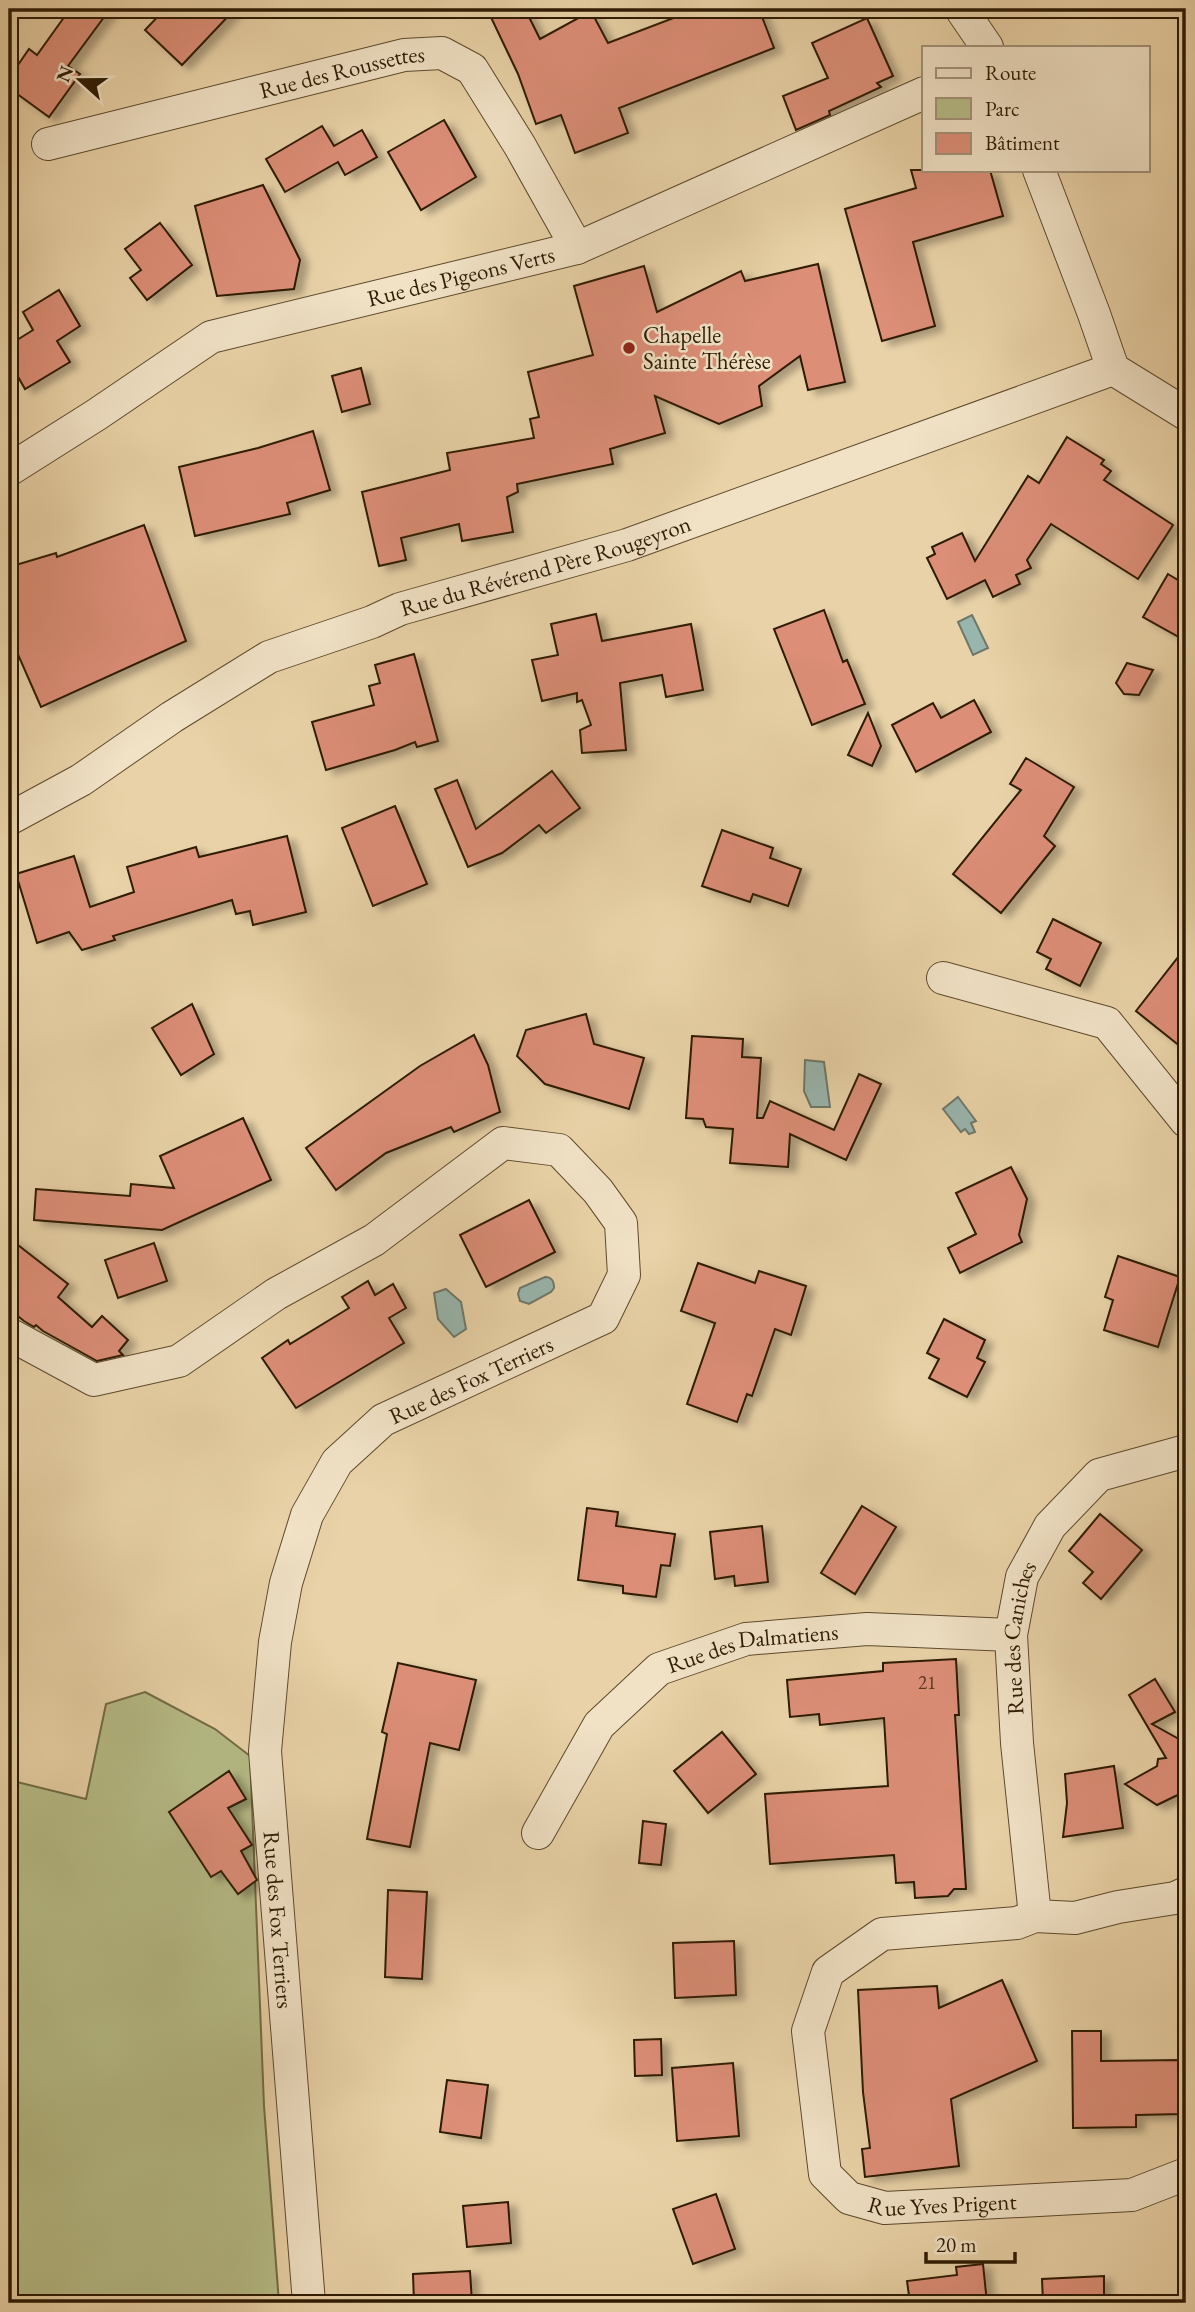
<svg xmlns="http://www.w3.org/2000/svg" width="1195" height="2312" font-family="'EB Garamond',serif">
  <defs>
    <filter id="shadow"><feDropShadow dx="8" dy="4.5" stdDeviation="3.5" flood-color="#0004"/></filter>
  </defs>
  <rect width="100%" height="100%" fill="#e9d2a7"/>
  <filter id="stains"><feTurbulence type="fractalNoise" baseFrequency=".00286" numOctaves="4"/><feColorMatrix values="0 0 0 0 .2 0 0 0 0 .09 0 0 0 0 .02 0 0 0 .5 -.17"/></filter>
  <radialGradient id="worn" r=".72"><stop offset=".6" stop-color="#630" stop-opacity="0"/><stop offset="1" stop-color="#630" stop-opacity=".3"/></radialGradient>
  <path fill="#b6bc87" stroke="#726c45" stroke-width="2" d="M145,1692L215,1729L250,1756L264,2106L279,2303H9V1780L86,1799L106,1704Z"/>
  <g fill="#99b6ae" stroke="#6e786a" stroke-width="2">
    <path d="M972,615L988,648L973,655L958,622Z"/>
    <path d="M805,1060L824,1062L830,1107H811L804,1091Z"/>
    <path d="M958,1097L976,1121L971,1123L975,1132L969,1134L965,1129L961,1132L943,1109Z"/>
    <path d="M545,1277C552,1277 554,1281 554,1288L551,1292L529,1304L520,1301L518,1294L520,1288Z"/>
    <path d="M446,1289L461,1302L466,1329L454,1337L438,1319L434,1293Z"/>
  </g>
  <g fill="#dc8e77" stroke="#2e1b03" stroke-width="2" filter="url(#shadow)">
    <path d="M70,9H110L68,66L80,74L49,117L9,88V78L29,49L37,55Z"/>
    <path d="M165,9H235L182,65L145,30Z"/>
    <path d="M487,9H525L540,39L591,11L608,43L697,9H759L774,48L619,108L628,133L575,153L561,115L536,124L518,74Z"/>
    <path d="M867,18L893,76L877,83L881,87L829,111L830,115L796,130L783,96L828,78L812,43Z"/>
    <path d="M444,120L476,177L421,210L388,152Z"/>
    <path d="M322,126L334,146L362,130L377,157L345,175L338,162L285,192L266,159Z"/>
    <path d="M911,170H990L1003,216L913,242L935,326L882,341L845,209L916,188Z"/>
    <path d="M263,185L300,260L294,289L217,296L195,206Z"/>
    <path d="M160,223L192,265L147,300L130,278L141,270L125,249Z"/>
    <path d="M818,264L845,382L808,390L800,356L759,386L762,406L719,424L655,396L665,433L610,449L613,464L517,484L518,492L507,497L513,532L462,541L459,524L401,538L406,560L379,566L362,492L450,470L447,453L534,438L530,419L539,417L528,372L593,355L574,286L644,266L657,312L741,271L745,281Z"/>
    <path d="M59,290L80,326L57,341L70,362L25,389L9,361V345L33,330L23,312Z"/>
    <path d="M361,368L370,404L342,412L332,376Z"/>
    <path d="M313,431L330,490L287,503L290,514L195,536L179,467L258,448Z"/>
    <path d="M1067,437L1104,460L1101,464L1111,471L1104,480L1173,525L1138,579L1051,524L1027,560L1031,568L1016,575L1020,584L993,597L985,580L947,599L927,558L935,554L932,547L962,533L975,561L1028,476L1039,483Z"/>
    <path d="M144,525L186,641L41,707L9,634V567L56,553L57,557Z"/>
    <path d="M1168,574L1186,585V641L1143,617Z"/>
    <path d="M824,610L843,662L847,660L865,704L812,725L774,629Z"/>
    <path d="M596,614L602,641L691,624L703,690L666,697L662,675L620,683L626,750L582,753L580,730L591,725L582,700L577,702V693L542,701L532,660L558,655L551,624Z"/>
    <path d="M414,654L438,741L417,747L415,742L395,750L326,770L312,722L374,705L369,686L380,683L375,665Z"/>
    <path d="M1127,663L1153,670L1139,695L1124,694L1116,683Z"/>
    <path d="M974,700L991,732L916,772L892,725L933,703L941,718Z"/>
    <path d="M868,713L881,746L872,766L848,755Z"/>
    <path d="M1026,758L1074,787L1044,836L1055,846L1001,913L953,874L1021,790L1010,784Z"/>
    <path d="M552,771L580,808L546,833L539,825L502,853L468,867L435,789L457,780L476,829Z"/>
    <path d="M395,806L427,884L373,906L342,828Z"/>
    <path d="M722,830L773,848L770,858L801,869L788,906L753,894L750,902L702,886Z"/>
    <path d="M287,836L306,912L253,925L250,911L236,914L232,900L113,936L115,940L82,950L69,932L37,943L16,874L74,856L90,907L134,892L127,867L196,847L199,857Z"/>
    <path d="M1053,919L1101,943L1080,986L1046,969L1051,959L1037,952Z"/>
    <path d="M1186,947V1051L1136,1011Z"/>
    <path d="M192,1004L214,1054L181,1075L152,1028Z"/>
    <path d="M586,1014L594,1044L644,1058L629,1109L545,1084L517,1056L526,1030Z"/>
    <path d="M474,1035L488,1065L500,1112L454,1132L451,1127L386,1153L336,1190L306,1148L420,1066Z"/>
    <path d="M692,1036L743,1039L742,1057L761,1058L757,1118H763L770,1101L834,1130L859,1074L881,1084L846,1160L790,1134L788,1167L730,1163L733,1129L706,1127L703,1119L686,1118Z"/>
    <path d="M243,1118L271,1180L162,1230L34,1220L36,1189L130,1196L131,1184L174,1188L160,1156Z"/>
    <path d="M1011,1167L1027,1199L1019,1235L1022,1242L960,1273L948,1248L976,1234L956,1193Z"/>
    <path d="M529,1200L555,1252L486,1287L460,1235Z"/>
    <path d="M9,1238L68,1284L58,1297L92,1327L102,1316L128,1340L119,1351L123,1355L97,1361L43,1331L36,1325L34,1327L24,1321L9,1309Z"/>
    <path d="M154,1243L167,1281L118,1298L105,1260Z"/>
    <path d="M1118,1256L1180,1277L1158,1347L1104,1330L1113,1300L1105,1297Z"/>
    <path d="M698,1263L755,1283L759,1271L806,1286L791,1335L775,1329L752,1396L747,1394L737,1422L687,1404L715,1323L681,1311Z"/>
    <path d="M368,1281L375,1295L393,1284L406,1308L389,1318L404,1343L296,1408L262,1358L288,1340L290,1344L349,1308L342,1297Z"/>
    <path d="M944,1319L985,1340L977,1358L985,1362L967,1397L929,1378L939,1359L927,1353Z"/>
    <path d="M862,1506L896,1527L855,1594L821,1573Z"/>
    <path d="M587,1508L618,1512L616,1526L675,1534L670,1566L661,1565L656,1597L623,1593V1586L578,1580Z"/>
    <path d="M1100,1514L1142,1550L1101,1599L1083,1583L1093,1572L1069,1551Z"/>
    <path d="M762,1526L768,1582L735,1586L734,1576L715,1579L710,1532Z"/>
    <path d="M956,1659L959,1715H955L966,1889H954L948,1896L915,1898L914,1882L896,1883L894,1855L770,1864L765,1794L888,1786L884,1718L820,1725L819,1714L790,1717L787,1680L883,1671V1663Z"/>
    <path d="M398,1663L476,1680L459,1750L430,1743L410,1847L367,1839L387,1734L382,1732Z"/>
    <path d="M1155,1679L1175,1712L1152,1724L1186,1743V1791L1157,1805L1125,1784L1157,1766L1158,1759L1166,1758L1129,1695Z"/>
    <path d="M722,1732L756,1774L708,1813L674,1771Z"/>
    <path d="M1114,1766L1123,1828L1063,1837L1067,1803L1065,1774Z"/>
    <path d="M229,1771L246,1799L228,1808L252,1845L241,1851L257,1880L238,1894L221,1871L211,1877L169,1812Z"/>
    <path d="M643,1821L666,1824L661,1865L639,1863Z"/>
    <path d="M388,1890L427,1892L422,1979L385,1977Z"/>
    <path d="M734,1941L736,1995L675,1998L673,1943Z"/>
    <path d="M1002,1980L1037,2061L951,2099L959,2166L865,2177L862,2149L870,2148L863,2092L858,1990L937,1986L939,2008Z"/>
    <path d="M1072,2031H1101V2061L1181,2060L1182,2114L1136,2115V2127L1073,2128Z"/>
    <path d="M661,2039L662,2075L635,2076L634,2040Z"/>
    <path d="M733,2063L739,2136L677,2141L672,2068Z"/>
    <path d="M447,2080L488,2085L481,2138L440,2132Z"/>
    <path d="M716,2194L735,2249L693,2264L673,2209Z"/>
    <path d="M508,2202L511,2243L467,2247L463,2206Z"/>
    <path d="M983,2264L987,2303H910L907,2281L957,2275L956,2267Z"/>
    <path d="M470,2271L472,2303H414L413,2274Z"/>
    <path d="M1104,2276V2303H1043L1042,2279Z"/>
  </g>
  <g fill="none" stroke-linecap="round" stroke-linejoin="round">
    <defs>
      <g id="minor">
        <path d="M961,9L987,47"/>
        <path id="s1" d="M48,144L404,55L442,53L472,69L520,146L577,248"/>
        <path d="M1039,170L1094,314L1113,369L1186,414"/>
        <path id="s2" d="M9,470L96,415L211,337L577,248L924,93"/>
        <path id="s3" d="M9,819L81,780L172,717L269,657L372,622L400,609L627,545L1113,369"/>
        <path d="M943,978L1107,1023L1186,1121"/>
        <path id="s4" d="M9,1334L94,1380L179,1361L276,1294L374,1240L503,1143L559,1150L598,1191L621,1223L624,1275L603,1318L383,1420L337,1462L307,1515L286,1583L275,1642L265,1751L309,2303"/>
        <path id="s5" d="M538,1833L599,1725L659,1669L746,1639L867,1629L1011,1635"/>
        <path id="s6" d="M1186,1893L1175,1898L1118,1907L1075,1918L1035,1916L1017,1923L882,1934L828,1972L808,2031L825,2174L849,2198L885,2208L1132,2195L1186,2174"/>
        <path id="s7" d="M1035,1916L1017,1743L1011,1635L1022,1577L1050,1526L1099,1475L1186,1451"/>
      </g>
    </defs>
    <use href="#minor" stroke="#5d492c" stroke-width="34"/>
    <use href="#minor" stroke="#f1e2c6" stroke-width="32"/>
  </g>
  <circle fill="#8f2418" stroke="#f1e2c6" stroke-width="2.5" cx="629" cy="348" r="7"/>
  <g text-anchor="middle" dominant-baseline="central" stroke-width="5" stroke-linejoin="round" paint-order="stroke">
    <g font-size="19" fill="#5a3820">
      <text x="927" y="1682">21</text>
    </g>
    <g font-size="23" fill="#2e1b03" stroke="#f1e2c6">
      <text stroke="none"><textPath href="#s1" startOffset="303">Rue des Roussettes</textPath></text>
      <text stroke="none"><textPath href="#s2" startOffset="499">Rue des Pigeons Verts</textPath></text>
      <text stroke="none"><textPath href="#s3" startOffset="598">Rue du Révérend Père Rougeyron</textPath></text>
      <text transform="translate(471 1380) rotate(-25)">Rue des Fox Terriers</text>
      <text stroke="none"><textPath href="#s7" startOffset="280">Rue des Caniches</textPath></text>
      <text stroke="none"><textPath href="#s5" startOffset="303">Rue des Dalmatiens</textPath></text>
      <text stroke="none"><textPath href="#s4" startOffset="1603">Rue des Fox Terriers</textPath></text>
      <text stroke="none"><textPath href="#s6" startOffset="710">Rue Yves Prigent</textPath></text>
    </g>
    <g font-size="23" fill="#2e1b03" stroke="#f1e2c6" text-anchor="start">
      <text x="643" y="335">Chapelle<tspan x="643" dy="26">Sainte Thérèse</tspan></text>
    </g>
  </g>
  <rect width="1195" height="2312" fill="none" stroke="#e9d2a7" stroke-width="35"/>
  <rect x="10" y="10" width="1174" height="2291" fill="none" stroke="#2e1b03" stroke-width="3.5"/>
  <rect x="18" y="18" width="1160" height="2277" fill="none" stroke="#2e1b03" stroke-width="2"/>
  <rect x="922" y="46" width="228" height="126" fill="#f1e2c6" stroke="#a39278" stroke-width="2"/>
  <rect x="936" y="68" width="35" height="10" fill="#f1e2c6" stroke="#a39278" stroke-width="2"/>
  <text x="985" y="80" font-size="21" fill="#2e1b03">Route</text>
  <rect x="936" y="98" width="35" height="21" fill="#b6bc87" stroke="#a39278" stroke-width="2"/>
  <text x="985" y="116" font-size="21" fill="#2e1b03">Parc</text>
  <rect x="936" y="133" width="35" height="21" fill="#dc8e77" stroke="#a39278" stroke-width="2"/>
  <text x="985" y="150" font-size="21" fill="#2e1b03">Bâtiment</text>
  <g transform="translate(80 80) rotate(291)" stroke="#f1e2c6" stroke-width="5" paint-order="stroke">
  <path d="M0-5L12 26L0 18L-12 26Z" fill="#2e1b03"/>
  <text y="-10" font-size="19" font-weight="bold" text-anchor="middle" fill="#2e1b03">N</text>
  </g>
  <path d="M926 2252v10h89v-10" fill="none" stroke="#2e1b03" stroke-width="3.5"/>
  <text x="936" y="2252" font-size="21" fill="#2e1b03" stroke="#f1e2c6" stroke-width="5" paint-order="stroke">20 m</text>
  <rect width="100%" height="100%" filter="url(#stains)"/>
  <rect width="100%" height="100%" fill="url(#worn)"/>
</svg>
